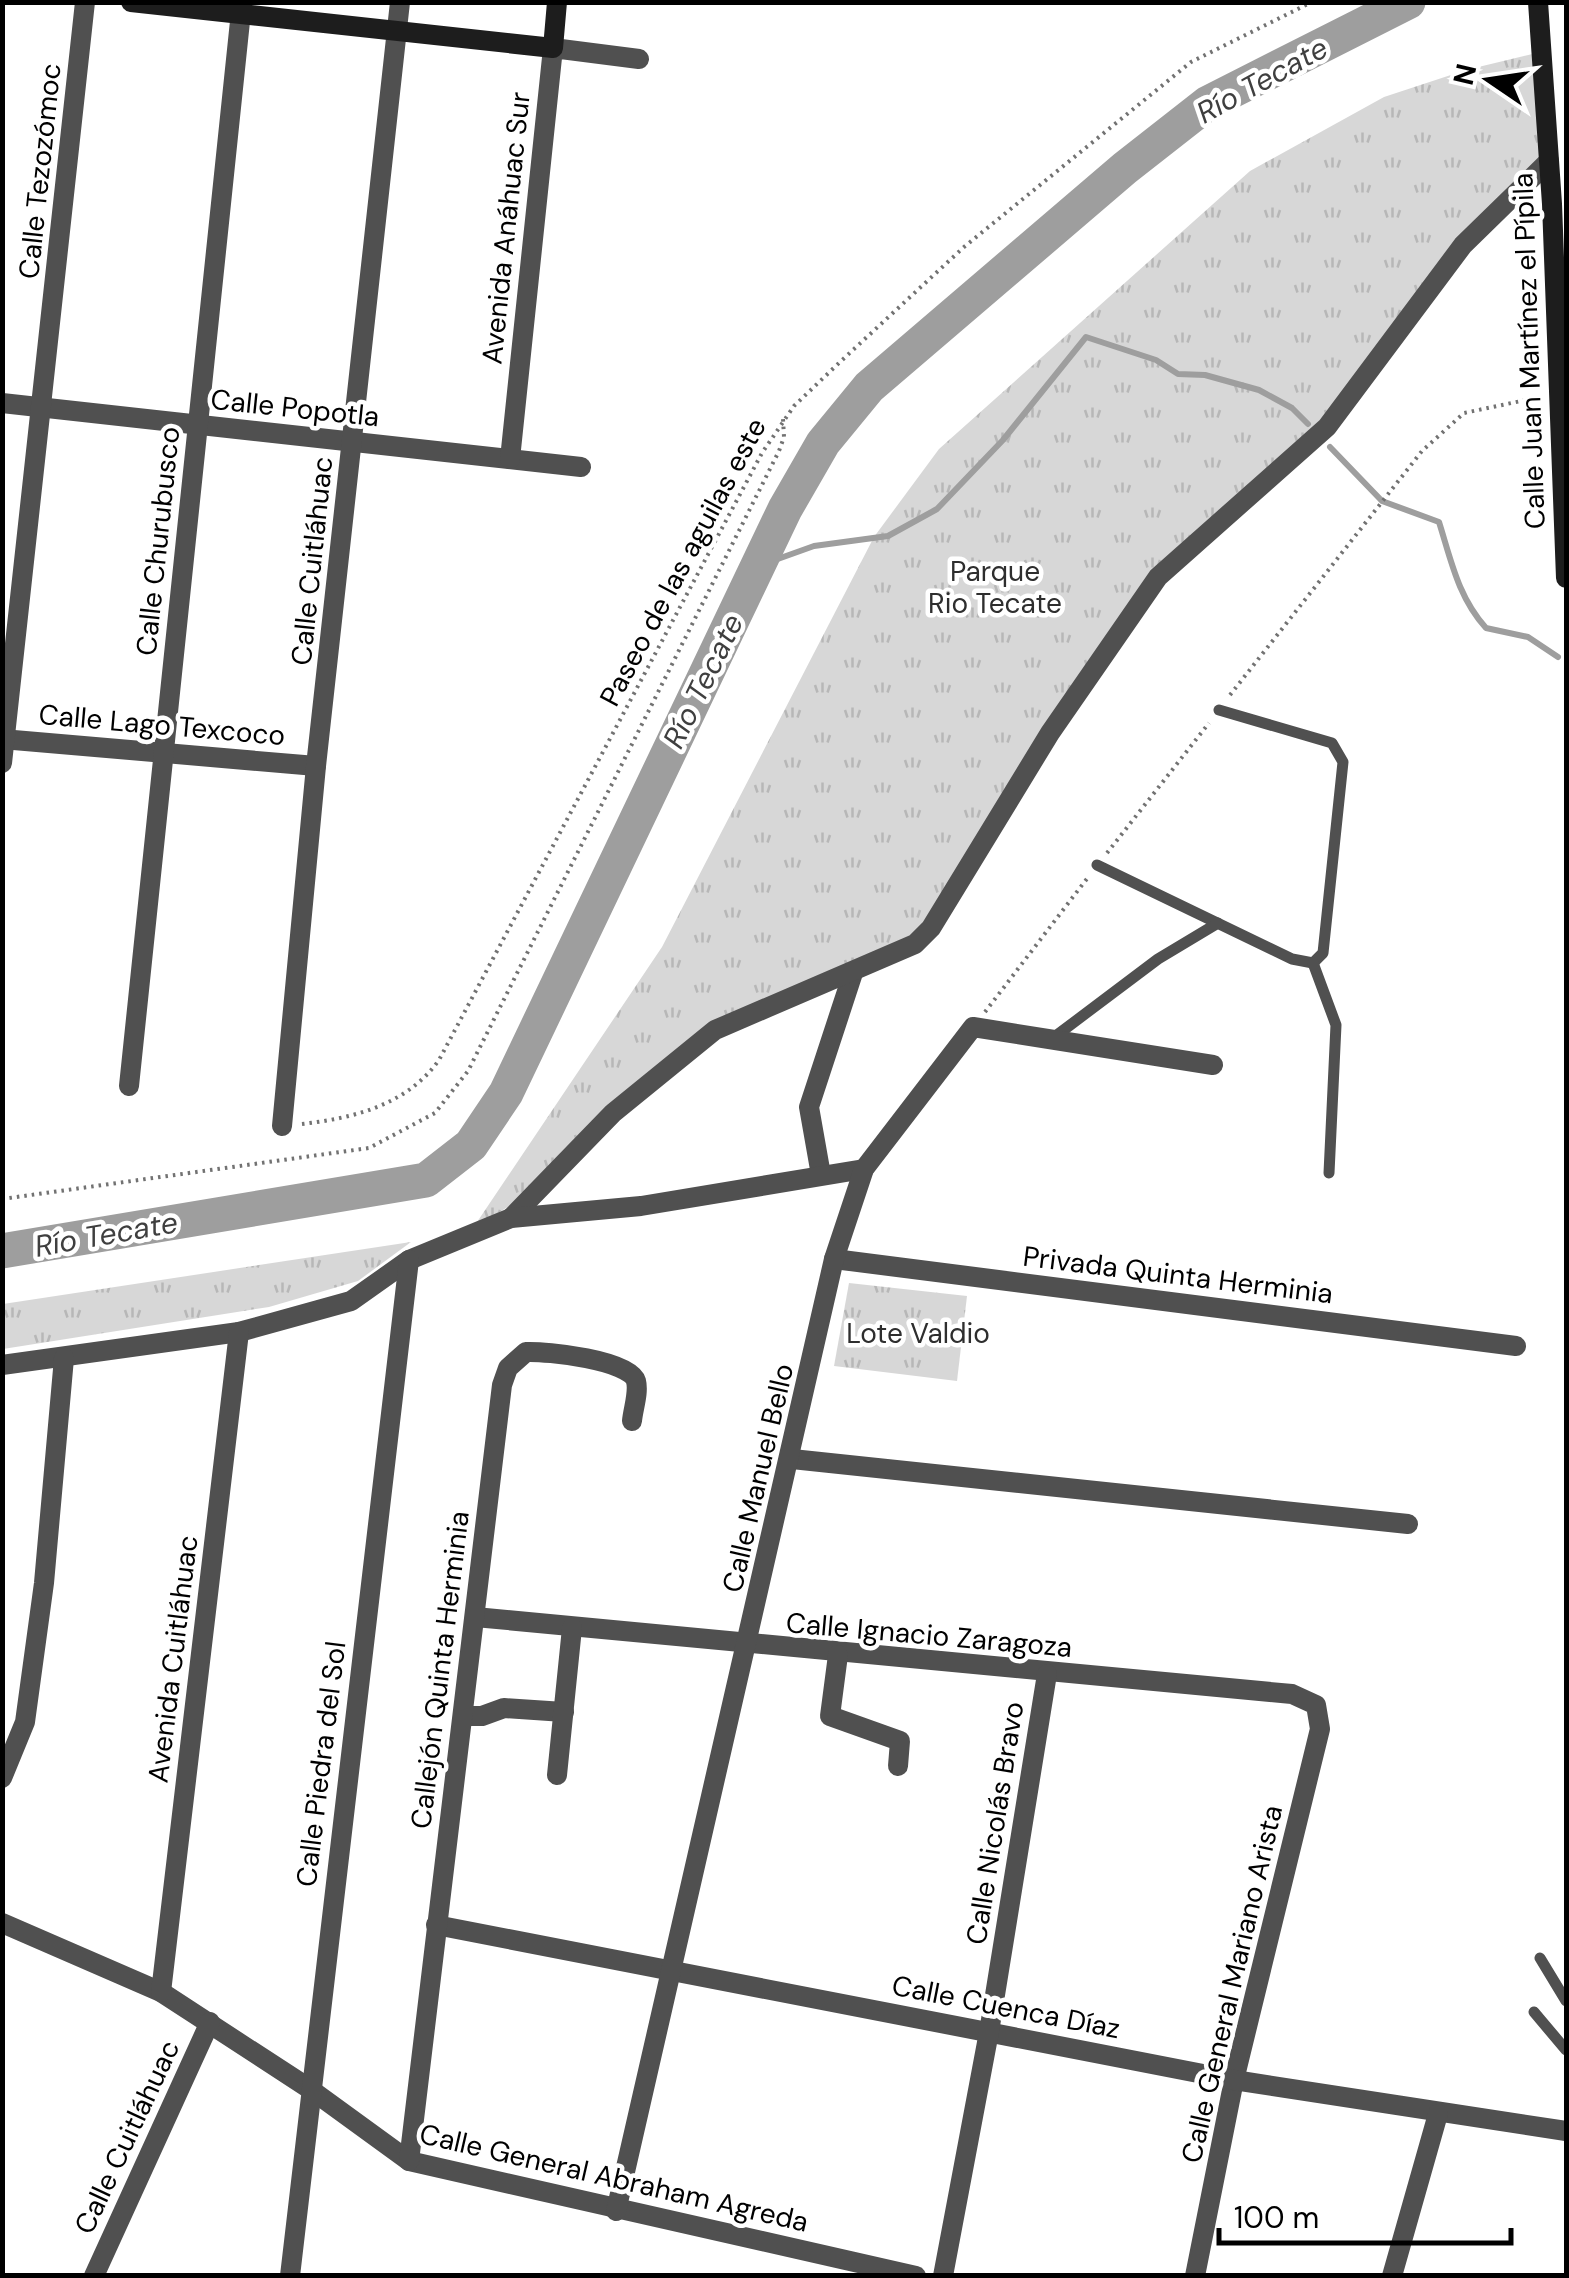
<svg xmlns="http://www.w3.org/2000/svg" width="1569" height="2278" font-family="'DM Sans',sans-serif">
  <defs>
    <pattern id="park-tufts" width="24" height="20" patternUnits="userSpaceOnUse" patternTransform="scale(2.5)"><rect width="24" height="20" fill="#d7d7d7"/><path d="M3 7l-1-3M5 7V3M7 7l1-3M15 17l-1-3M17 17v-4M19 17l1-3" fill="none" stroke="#b7b7b7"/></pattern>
  </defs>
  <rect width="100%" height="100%" fill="#fff"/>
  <g fill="url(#park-tufts)">
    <path d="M1541,52L1549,176L1470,244L1358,402L1133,610L906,948L754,1006L536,1190L473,1228L662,947L874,537L939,449L1250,171L1384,97L1466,70Z"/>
    <path d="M411,1242L358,1281L269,1307L3,1349V1304Z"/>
    <path d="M849,1283L967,1296L957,1381L834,1366Z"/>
  </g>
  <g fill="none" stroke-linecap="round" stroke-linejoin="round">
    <g stroke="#9e9e9e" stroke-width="6">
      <path d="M1330,447L1382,501L1439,522C1451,560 1458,597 1486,628L1528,637L1558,657"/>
      <path d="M758,566L814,546L888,536L937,509L1003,440L1086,337L1156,360L1178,374L1205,375L1259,390L1292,408L1308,424"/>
    </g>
    <path stroke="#9e9e9e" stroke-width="35" d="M2,1251L426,1180L471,1145L506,1093L785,509L823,443L869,387L1125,168L1208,103L1408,2"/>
    <g stroke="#727272" stroke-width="4" stroke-dasharray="2.5 5" stroke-linecap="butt">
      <path d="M1230,695L1422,451L1464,413L1540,397"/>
      <path d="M1107,853L1209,723"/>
      <path d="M985,1012L1089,876"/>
      <path d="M302,1124C354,1118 407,1105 439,1060L762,453L794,406L840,362L964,247L1083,150L1191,62L1312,2"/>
      <path d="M2,1199L369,1148L435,1113L468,1071L779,451L784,437L783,419"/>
    </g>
    <g stroke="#505050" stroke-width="11">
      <path d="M1097,865L1292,959L1313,963L1323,953L1343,762L1332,743L1219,710"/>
      <path d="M1313,963L1336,1025L1329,1173"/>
      <path d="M1053,1038L1158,959L1218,923"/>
      <path d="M1540,1958L1566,2001"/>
      <path d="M1534,2012L1566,2050"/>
    </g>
    <g stroke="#505050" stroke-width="20">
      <path d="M2,403L581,467"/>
      <path d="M510,459L553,48L639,59"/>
      <path d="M2,739L316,766"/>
      <path d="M2,763L85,2"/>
      <path d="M129,1086L242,2"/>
      <path d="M282,1126L316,766L400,2"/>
      <path d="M821,1175L809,1107L853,973"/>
      <path d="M511,1218L613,1113L715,1030L915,944L931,928L1050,733L1158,577L1327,427L1463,245L1549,161"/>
      <path d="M834,1259L1516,1346"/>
      <path d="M2,1365L239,1332L351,1301L409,1260L511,1218L641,1206L864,1169"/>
      <path d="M792,1459L1408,1524"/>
      <path d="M475,1617L1292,1694L1316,1705L1320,1729L1234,2080L1195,2276"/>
      <path d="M838,1655L830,1716L900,1741L898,1766"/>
      <path d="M463,1716H482L504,1708L564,1712"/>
      <path d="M557,1775L572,1628"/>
      <path d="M2,1778L25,1722L44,1583L64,1358"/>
      <path d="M2,1923L161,1992L310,2089L409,2161L916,2276"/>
      <path d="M436,1925L1234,2080L1566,2131"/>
      <path d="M161,1992L239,1332"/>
      <path d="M409,2161L502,1385L508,1368L526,1352C547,1351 630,1360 636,1381C639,1393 633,1409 632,1421"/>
      <path d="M616,2211L834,1259L864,1169L973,1027L1213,1065"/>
      <path d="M94,2276L210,2022"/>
      <path d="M290,2276L409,1260"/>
      <path d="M943,2276L989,2032L1047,1674"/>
      <path d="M1392,2276L1438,2114"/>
    </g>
    <g stroke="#1d1d1d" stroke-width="20">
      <path d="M131,2L553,48L557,2"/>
      <path d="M1538,2L1552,204L1566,578"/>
    </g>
  </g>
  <g text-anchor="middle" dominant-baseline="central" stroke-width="9" stroke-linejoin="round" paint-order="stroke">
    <g font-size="28" fill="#000" stroke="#fff">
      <text transform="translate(40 171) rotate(-84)">Calle Tezozómoc</text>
      <text transform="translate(506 228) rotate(-84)">Avenida Anáhuac Sur</text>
      <text transform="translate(1529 351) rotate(-92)">Calle Juan Martínez el Pípila</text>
      <text transform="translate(295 408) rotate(6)">Calle Popotla</text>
      <text transform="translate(158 541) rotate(-84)">Calle Churubusco</text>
      <text transform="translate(312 561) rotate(-84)">Calle Cuitláhuac</text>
      <text transform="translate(683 562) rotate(-62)">Paseo de las aguilas este</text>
      <text transform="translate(162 725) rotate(5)">Calle Lago Texcoco</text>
      <text transform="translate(1178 1275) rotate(7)">Privada Quinta Herminia</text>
      <text transform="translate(758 1478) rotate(-77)">Calle Manuel Bello</text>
      <text transform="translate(929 1635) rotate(5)">Calle Ignacio Zaragoza</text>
      <text transform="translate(173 1659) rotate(-83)">Avenida Cuitláhuac</text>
      <text transform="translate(440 1670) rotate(-83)">Callejón Quinta Herminia</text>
      <text transform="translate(321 1764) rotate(-83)">Calle Piedra del Sol</text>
      <text transform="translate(995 1823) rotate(-81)">Calle Nicolás Bravo</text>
      <text transform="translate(1232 1984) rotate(-77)">Calle General Mariano Arista</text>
      <text transform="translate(1006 2007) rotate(11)">Calle Cuenca Díaz</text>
      <text transform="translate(127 2137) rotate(-65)">Calle Cuitláhuac</text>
      <text transform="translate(614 2178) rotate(13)">Calle General Abraham Agreda</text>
    </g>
    <g font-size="28" fill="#2e2e2e" stroke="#fff">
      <text x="995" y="571">Parque<tspan x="995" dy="32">Rio Tecate</tspan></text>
      <text x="918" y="1333">Lote Valdio</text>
    </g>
    <g font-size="30" font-style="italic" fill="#3f3f3f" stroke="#fff">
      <text transform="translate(1262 80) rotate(-29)">Río Tecate</text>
      <text transform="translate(703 681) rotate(-64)">Río Tecate</text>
      <text transform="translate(106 1234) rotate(-10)">Río Tecate</text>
    </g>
  </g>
  <rect width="1569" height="2278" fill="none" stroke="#000000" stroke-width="10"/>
  <g transform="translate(1489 80) rotate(283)" stroke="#ffffff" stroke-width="8" paint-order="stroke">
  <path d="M0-8L18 38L0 25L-18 38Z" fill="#000000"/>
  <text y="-15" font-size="28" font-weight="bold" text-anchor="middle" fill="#000000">N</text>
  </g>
  <path d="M1219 2228v15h292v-15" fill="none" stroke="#000000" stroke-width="5"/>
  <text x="1234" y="2228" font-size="30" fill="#000000" stroke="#ffffff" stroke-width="8" paint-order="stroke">100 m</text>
</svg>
